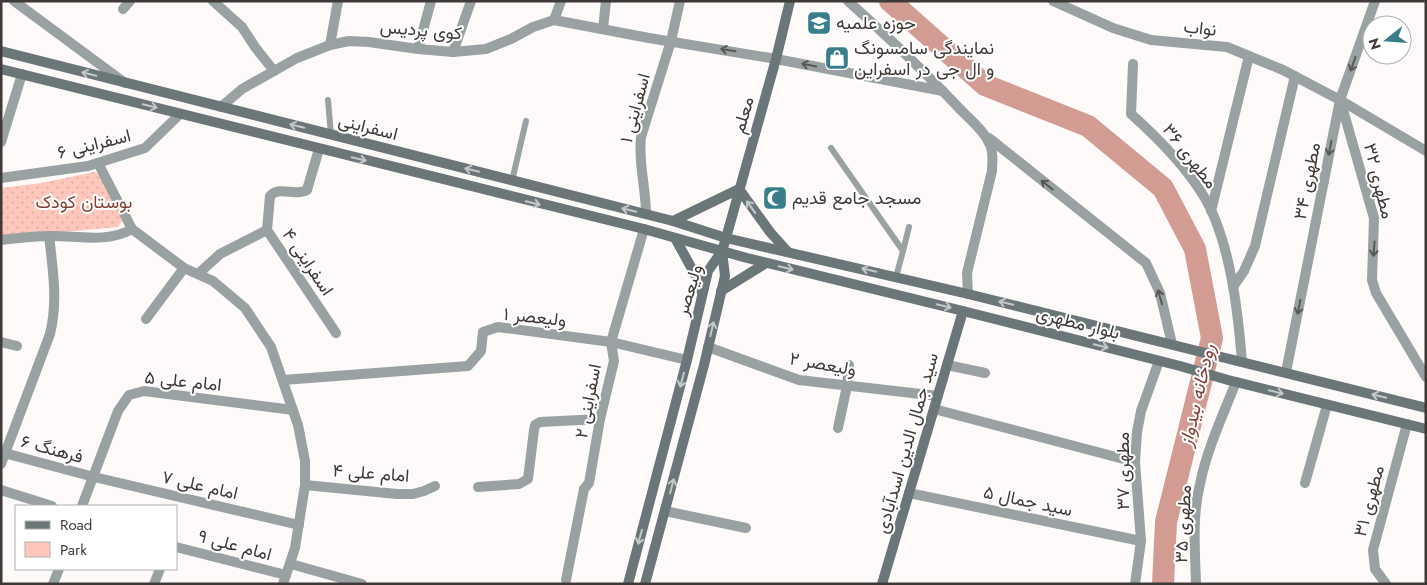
<svg xmlns="http://www.w3.org/2000/svg" width="1427" height="585" font-family="Jost,Vazirmatn,sans-serif">
  <defs>
    <pattern id="green-dots" width="8" height="8" patternUnits="userSpaceOnUse" patternTransform="scale(1.25)"><rect width="8" height="8" fill="#ffc7bc"/><path d="M2 2h.1M6 6h.1" fill="none" stroke="#dcaca2" stroke-width="1.8" stroke-linecap="round"/></pattern>
  </defs>
  <rect width="100%" height="100%" fill="#fefafa"/>
  <path fill="url(#green-dots)" d="M94,172L103,176L122,221L118,227L1,238V188L41,183Z"/>
  <g fill="none" stroke-linecap="round" stroke-linejoin="round">
    <path stroke="#d29c92" stroke-width="22" d="M890,1L985,85L1088,126L1163,188L1195,249L1212,338L1166,522L1163,584"/>
    <g stroke="#99a1a2" stroke-width="6">
      <path d="M328,100L331,135"/>
      <path d="M831,148L903,251L896,277"/>
      <path d="M512,181L526,121"/>
      <path d="M903,251L909,227"/>
    </g>
    <g stroke="#99a1a2" stroke-width="10">
      <path d="M14,1L125,83"/>
      <path d="M213,1L242,27L255,47L274,71"/>
      <path d="M848,1C886,35 923,70 958,107C969,119 984,130 990,145C994,153 992,162 992,171L967,273L968,294"/>
      <path d="M1053,1L1113,28L1151,40L1227,47L1283,70L1340,100L1426,151"/>
      <path d="M123,9L130,1"/>
      <path d="M554,20L561,1"/>
      <path d="M603,29L606,1"/>
      <path d="M330,45L338,1"/>
      <path d="M418,49L431,1"/>
      <path d="M453,52L471,1"/>
      <path d="M1133,64L1131,114C1158,138 1184,164 1203,195C1230,239 1238,311 1242,362"/>
      <path d="M1341,103L1374,218L1372,280L1376,293L1426,377"/>
      <path d="M221,107L242,89L297,58L330,45L349,41L369,42L418,49L453,52L486,49L511,39L533,27L554,20L649,38L776,59L943,91"/>
      <path d="M989,138L1146,263L1160,293L1172,344"/>
      <path d="M1,142L22,74"/>
      <path d="M319,149L307,190C296,197 280,185 270,196L267,230L336,333"/>
      <path d="M98,163L132,229L184,268L213,281L245,308L271,347L298,425L305,461V485L295,548L283,584"/>
      <path d="M1,178L88,166L145,148L180,114"/>
      <path d="M1211,211L1249,56"/>
      <path d="M646,214C646,188 638,163 641,137L671,41L680,1"/>
      <path d="M1,240C18,238 35,236 52,236C78,236 108,243 132,229"/>
      <path d="M198,274L220,254L267,230"/>
      <path d="M1233,287L1244,271L1255,246L1295,76"/>
      <path d="M146,319L184,268"/>
      <path d="M1,342L17,346"/>
      <path d="M708,347L799,380L938,396"/>
      <path d="M947,365L985,373"/>
      <path d="M1286,372L1340,100L1375,1"/>
      <path d="M283,380L468,366L481,351L483,332L498,327L611,342L687,360"/>
      <path d="M934,409L1135,462"/>
      <path d="M838,428L847,386L849,365"/>
      <path d="M1,452L94,477L299,525"/>
      <path d="M1,464L50,334C58,302 53,270 49,236"/>
      <path d="M1305,483L1327,405"/>
      <path d="M305,485L397,494H413L424,491L435,486"/>
      <path d="M478,487L519,484L528,479L534,430L535,425L540,422L600,419"/>
      <path d="M1,490L52,506"/>
      <path d="M909,493L1141,541"/>
      <path d="M82,506L118,411L129,395L144,391L293,410"/>
      <path d="M665,511L746,528"/>
      <path d="M176,547L286,575"/>
      <path d="M291,564L362,584"/>
      <path d="M566,580L584,489L589,483L600,419L614,361L611,342L644,229"/>
      <path d="M53,584L59,569"/>
      <path d="M154,584L160,569"/>
      <path d="M1135,584L1141,541L1135,462L1137,432L1141,411L1159,361"/>
      <path d="M1196,584C1195,551 1192,516 1200,484C1207,449 1223,415 1236,382"/>
      <path d="M1386,584L1375,569L1373,550L1407,424"/>
    </g>
    <g stroke="#6b7678" stroke-width="10">
      <path d="M1,51L673,221L726,238L968,294L1426,408"/>
      <path d="M1,69L644,229L747,258L963,311L1180,366L1228,380L1426,429"/>
      <path d="M739,189L770,232L787,251"/>
      <path d="M673,221L739,189"/>
      <path d="M675,238L697,278L702,293"/>
      <path d="M721,291L766,263"/>
      <path d="M1206,373L1212,354"/>
      <path d="M628,584L687,360L708,271L722,251L726,238L776,59L790,1"/>
      <path d="M645,584L704,365L725,276L722,251"/>
      <path d="M882,584L963,311"/>
    </g>
  </g>
  <defs><path id="oneway-shaft" d="M-6 0H5M1.5-3L5.5 0L1.5 3" fill="none" stroke-width="1.6" stroke-linecap="round" stroke-linejoin="round" transform="scale(1.25)"/></defs>
  <g stroke="#5a5857">
    <use href="#oneway-shaft" transform="translate(728 50) rotate(-170)"/>
    <use href="#oneway-shaft" transform="translate(1353 64) rotate(109)"/>
    <use href="#oneway-shaft" transform="translate(809 65) rotate(-169)"/>
    <use href="#oneway-shaft" transform="translate(1330 148) rotate(101)"/>
    <use href="#oneway-shaft" transform="translate(1047 185) rotate(-141)"/>
    <use href="#oneway-shaft" transform="translate(1374 249) rotate(94)"/>
    <use href="#oneway-shaft" transform="translate(1160 297) rotate(-106)"/>
    <use href="#oneway-shaft" transform="translate(1299 307) rotate(101)"/>
  </g>
  <g stroke="#c4c8c9">
    <use href="#oneway-shaft" transform="translate(89 74) rotate(-166)"/>
    <use href="#oneway-shaft" transform="translate(150 106) rotate(14)"/>
    <use href="#oneway-shaft" transform="translate(297 126) rotate(-166)"/>
    <use href="#oneway-shaft" transform="translate(359 159) rotate(14)"/>
    <use href="#oneway-shaft" transform="translate(472 170) rotate(-166)"/>
    <use href="#oneway-shaft" transform="translate(533 203) rotate(14)"/>
    <use href="#oneway-shaft" transform="translate(751 207) rotate(-125)"/>
    <use href="#oneway-shaft" transform="translate(629 210) rotate(-166)"/>
    <use href="#oneway-shaft" transform="translate(786 268) rotate(14)"/>
    <use href="#oneway-shaft" transform="translate(869 270) rotate(-167)"/>
    <use href="#oneway-shaft" transform="translate(1006 303) rotate(-166)"/>
    <use href="#oneway-shaft" transform="translate(944 306) rotate(14)"/>
    <use href="#oneway-shaft" transform="translate(712 329) rotate(-77)"/>
    <use href="#oneway-shaft" transform="translate(1101 346) rotate(14)"/>
    <use href="#oneway-shaft" transform="translate(682 380) rotate(105)"/>
    <use href="#oneway-shaft" transform="translate(1276 392) rotate(14)"/>
    <use href="#oneway-shaft" transform="translate(1379 396) rotate(-166)"/>
    <use href="#oneway-shaft" transform="translate(672 486) rotate(-75)"/>
    <use href="#oneway-shaft" transform="translate(640 537) rotate(105)"/>
  </g>
  <defs>
    <symbol id="school-square" viewBox="-11 -11 22 22"><rect x="-9" y="-9" width="18" height="18" rx="4" fill="#397e8b" stroke="#fff"/><path d="M0-5L7-2L0 1L-7-2ZM-4 1L0 2.5L4 1V4Q0 6-4 4Z" fill="#fff"/></symbol>
    <symbol id="shop-square" viewBox="-11 -11 22 22"><rect x="-9" y="-9" width="18" height="18" rx="4" fill="#397e8b" stroke="#fff"/><path d="M-5-2.5h2.3a2.7 3.5 0 0 1 5.4 0H5L5.5 6h-11ZM-1.5-2.5h3a1.5 2.3 0 0 0-3 0Z" fill="#fff"/></symbol>
    <symbol id="mosque-square" viewBox="-11 -11 22 22"><rect x="-9" y="-9" width="18" height="18" rx="4" fill="#397e8b" stroke="#fff"/><path d="M3.5-4.9A6 6 0 1 0 3.5 4.9A5 5 0 1 1 3.5-4.9Z" fill="#fff"/></symbol>
  </defs>
  <g fill-rule="evenodd">
    <use href="#school-square" x="805" y="9" width="28" height="28"/>
    <use href="#shop-square" x="823" y="44" width="28" height="28"/>
    <use href="#mosque-square" x="761" y="184" width="28" height="28"/>
  </g>
  <g text-anchor="middle" dominant-baseline="central" stroke-width="4" stroke-linejoin="round" paint-order="stroke">
    <g font-size="18" fill="#3f3937" stroke="#fff" text-anchor="start">
      <text x="836" y="23">حوزه علمیه</text>
      <text x="854" y="48">نمایندگی سامسونگ<tspan x="854" dy="21">و ال جی در اسفراین</tspan></text>
      <text x="792" y="198">مسجد جامع قدیم</text>
    </g>
    <g font-size="18" fill="#3f3937" stroke="#fff">
      <text transform="translate(1200 28) rotate(6)">نواب</text>
      <text transform="translate(421 30) rotate(5)">کوی پردیس</text>
      <text transform="translate(635 108) rotate(-75)">اسفراینی ۱</text>
      <text transform="translate(743 115) rotate(-74)">معلم</text>
      <text transform="translate(368 127) rotate(14)">اسفراینی</text>
      <text transform="translate(94 144) rotate(-14)">اسفراینی ۶</text>
      <text transform="translate(1190 156) rotate(52)">مطهری ۳۶</text>
      <text transform="translate(1307 181) rotate(-79)">مطهری ۳۴</text>
      <text transform="translate(1379 181) rotate(76)">مطهری ۳۲</text>
      <text transform="translate(308 262) rotate(56)">اسفراینی ۴</text>
      <text transform="translate(689 290) rotate(-73)">ولیعصر</text>
      <text transform="translate(535 317) rotate(6)">ولیعصر ۱</text>
      <text transform="translate(1078 323) rotate(14)">بلوار مطهری</text>
      <text transform="translate(823 364) rotate(10)">ولیعصر ۲</text>
      <text transform="translate(183 381) rotate(6)">امام علی ۵</text>
      <text transform="translate(588 401) rotate(-79)">اسفراینی ۲</text>
      <text transform="translate(907 443) rotate(-74)">سید جمال الدین اسدآبادی</text>
      <text transform="translate(52 449) rotate(15)">فرهنگ ۶</text>
      <text transform="translate(1123 471) rotate(-90)">مطهری ۳۷</text>
      <text transform="translate(371 473) rotate(4)">امام علی ۴</text>
      <text transform="translate(200 485) rotate(13)">امام علی ۷</text>
      <text transform="translate(1028 501) rotate(12)">سید جمال ۵</text>
      <text transform="translate(1369 501) rotate(-75)">مطهری ۳۱</text>
      <text transform="translate(1183 524) rotate(-87)">مطهری ۳۵</text>
      <text transform="translate(235 545) rotate(15)">امام علی ۹</text>
    </g>
    <g font-size="18" fill="#843f34" stroke="#fff">
      <text x="84" y="202">بوستان کودک</text>
    </g>
    <g font-size="19" font-style="italic" fill="#854035" stroke="#fff">
      <text transform="translate(1197 395) rotate(-77)">رودخانه بیدواز</text>
    </g>
  </g>
  <rect width="1427" height="585" fill="none" stroke="#3f3937" stroke-width="5"/>
  <rect x="15" y="505" width="162" height="65" fill="#ffffff" stroke="#b2b0af"/>
  <rect x="25" y="521" width="25" height="8" fill="#6b7678" stroke="#b2b0af"/>
  <text x="60" y="530" font-size="15" fill="#3f3937">Road</text>
  <rect x="25" y="542" width="25" height="15" fill="#ffc7bc" stroke="#b2b0af"/>
  <text x="60" y="555" font-size="15" fill="#3f3937">Park</text>
  <g transform="translate(1387 40) rotate(253)"><circle r="24" fill="#ffffff" stroke="#b2b0af"/>
  <path d="M0-4L9 19L0 12L-9 19Z" fill="#397e8b"/>
  <text y="-8" font-size="14" font-weight="bold" text-anchor="middle" fill="#3f3937">N</text>
  </g>
</svg>
